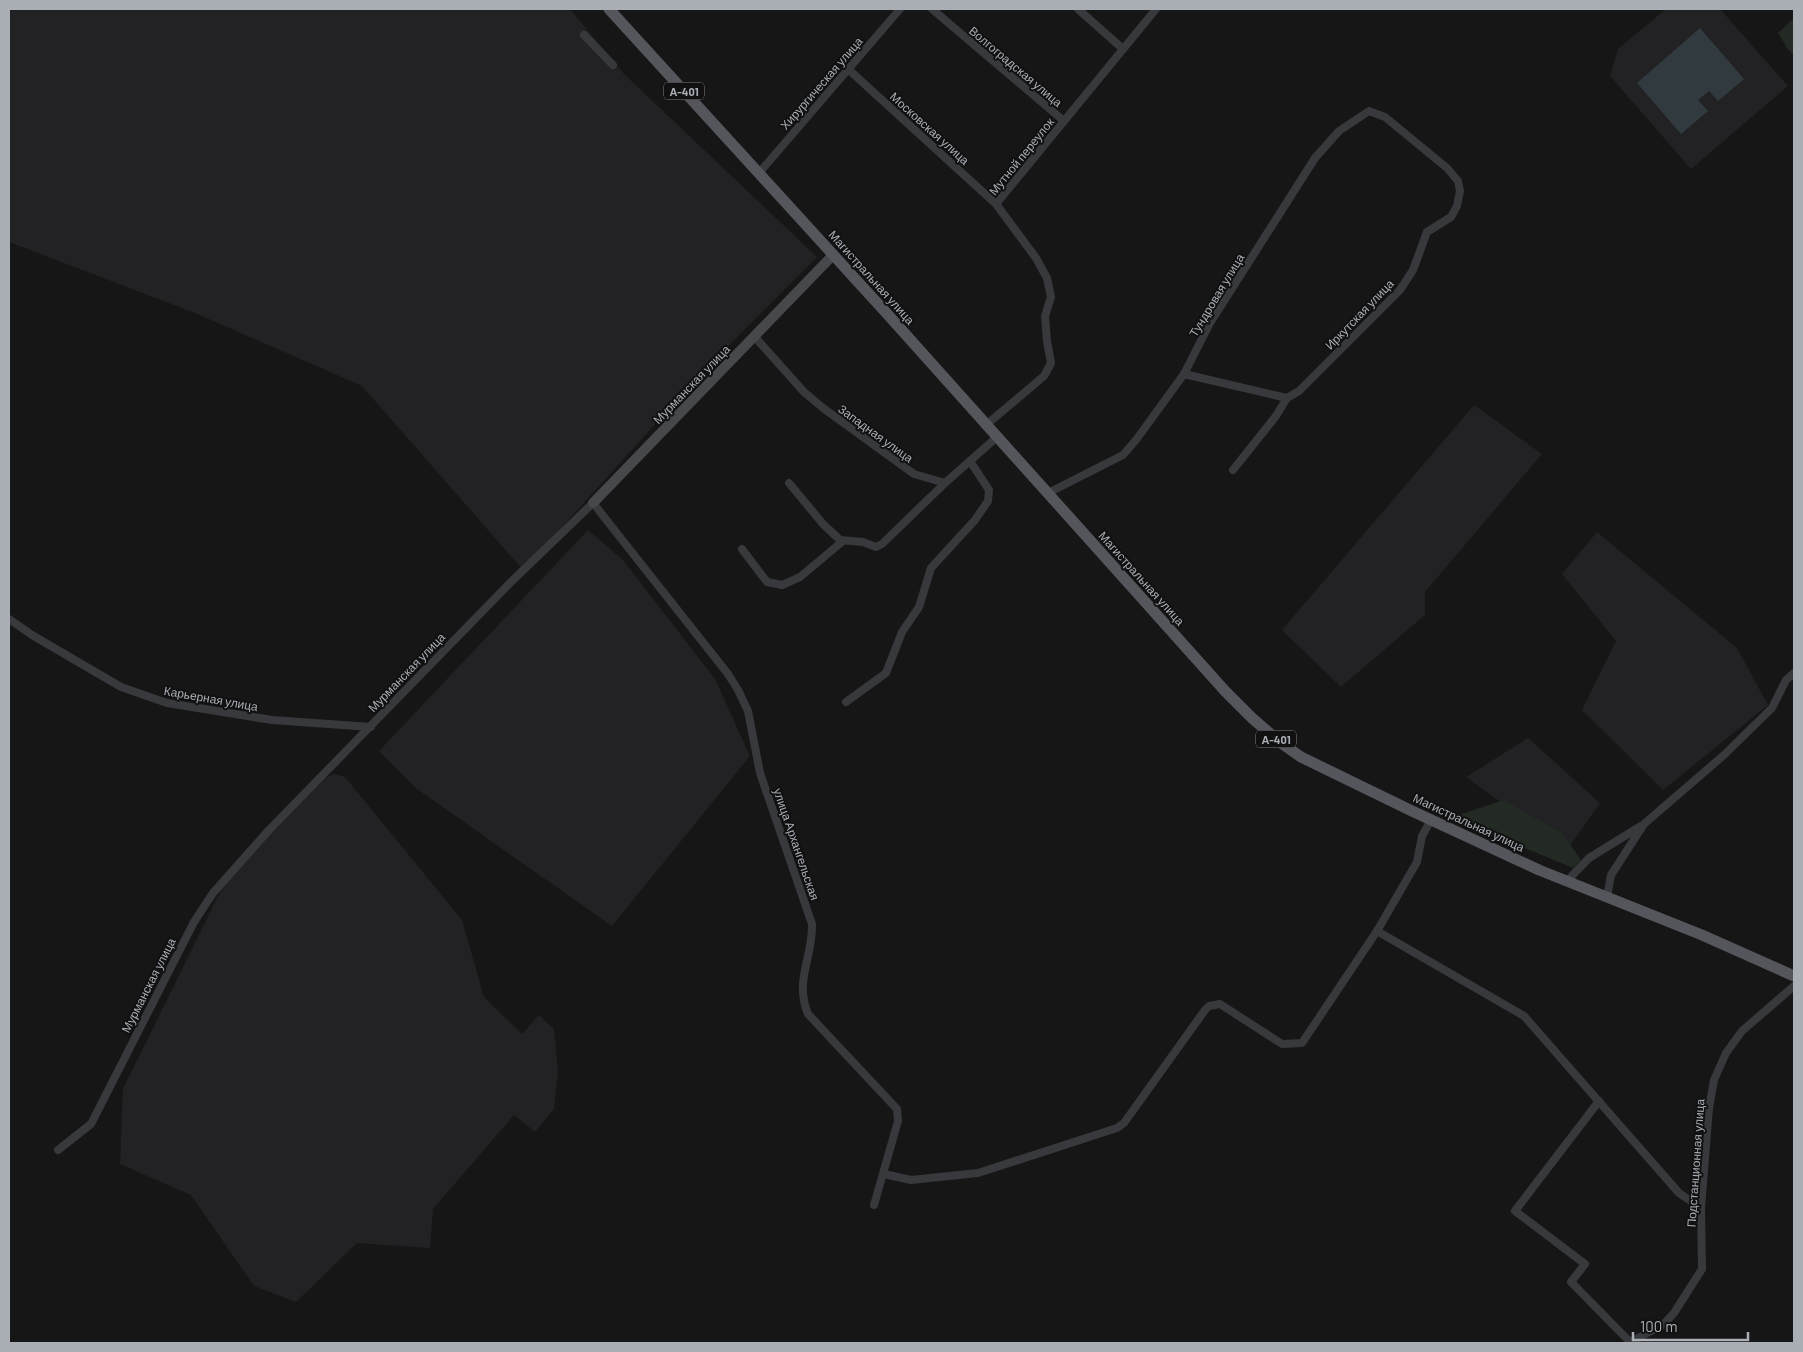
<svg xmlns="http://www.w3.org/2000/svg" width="1803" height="1352" font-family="Barlow,sans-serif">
  <rect width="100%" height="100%" fill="#161617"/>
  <g fill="#222224">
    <path d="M9,9H570L624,74L817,257L707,367L523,570L362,386L195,313L9,242Z"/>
    <path d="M1666,9H1720L1788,86L1691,169L1610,76L1618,49Z"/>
    <path d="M1474,405L1542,454L1425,592V615L1341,687L1282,630Z"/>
    <path d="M588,530L623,560L715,679L750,756L612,926L417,789L379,751Z"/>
    <path d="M1597,532L1737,648L1768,705L1663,790L1582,710L1616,641L1562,574Z"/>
    <path d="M1528,738L1600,803L1567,850L1466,777Z"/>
    <path d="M334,774L345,777L462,920L484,997L522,1034L539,1015L554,1029L558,1071L554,1109L535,1132L514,1115L433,1209L430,1248L357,1243L296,1302L254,1286L191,1195L120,1164L123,1089L218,896L236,870L276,827L327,777Z"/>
  </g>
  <g fill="#232923">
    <path d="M1794,18V56L1787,48L1778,33Z"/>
    <path d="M1504,800L1563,834L1581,860L1573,868L1466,824L1455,816Z"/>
  </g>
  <path fill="#313a3f" d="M1700,28L1744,79L1718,101L1709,91L1698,100L1708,111L1681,134L1637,83Z"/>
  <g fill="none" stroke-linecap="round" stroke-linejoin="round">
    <g stroke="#37393c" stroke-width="8">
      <path d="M932,9L1064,121"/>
      <path d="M1078,9L1123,49"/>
      <path d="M584,35L613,65"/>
      <path d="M848,69L996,204L1036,258L1047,278L1051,297L1045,316L1047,341L1051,363L1044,376L986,425"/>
      <path d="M759,173L900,9"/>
      <path d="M996,204L1156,9"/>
      <path d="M754,336L804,392L823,408L914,474L945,483L997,437"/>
      <path d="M1184,374L1287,398"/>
      <path d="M789,483L823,524L840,540L863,542L876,547L882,544L945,483"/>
      <path d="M1048,493L1123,455L1136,440L1184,374L1210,323L1315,158L1339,131L1369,111L1385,117L1447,168L1458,181L1460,191L1457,206L1451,217L1427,232L1413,270L1400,290L1299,391L1287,398L1276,416L1233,470"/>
      <path d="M742,549L767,582L782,585L800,577L843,541"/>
      <path d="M9,619L32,635L121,687L167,703L272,720L371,727"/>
      <path d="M846,702L886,673L902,632L919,607L931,568L975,520L988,501L989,490L970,461"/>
      <path d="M1567,881L1589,858L1641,826"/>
      <path d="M1607,897L1611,875L1644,824L1724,755L1772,708L1786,680L1794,673"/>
      <path d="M1377,931L1524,1016L1679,1193L1701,1208"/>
      <path d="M1599,1101L1515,1211L1585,1264L1571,1282L1630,1342L1663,1325L1674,1313L1702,1269L1701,1208L1709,1108L1714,1080L1726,1053L1742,1031L1794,986"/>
      <path d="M58,1150L91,1124L194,922L213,893L269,830L513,580L593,503L728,674L738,690L748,711L760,773L812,924C813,958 794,980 808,1014L897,1109L898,1121L874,1205"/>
      <path d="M884,1174L911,1180L978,1173L1117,1128L1124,1123L1205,1010L1209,1006L1220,1004L1282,1044L1302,1043L1377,931L1417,862L1422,836L1431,820"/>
    </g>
    <path stroke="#46484c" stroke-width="10" d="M593,503L833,255"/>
    <path stroke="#54565b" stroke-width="11" d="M609,9L890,317L1225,691L1252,718L1281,743L1301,757L1412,811L1539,870L1702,935L1794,976"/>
  </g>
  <g text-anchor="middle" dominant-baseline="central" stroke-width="4" stroke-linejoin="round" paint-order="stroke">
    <g fill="#111112" stroke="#7c8085" stroke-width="1">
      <rect x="664" y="82.5" width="40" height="17" rx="4"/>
      <rect x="1256" y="730.5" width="40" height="17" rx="4"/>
    </g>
    <g font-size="11" font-weight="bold" fill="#aaafb6">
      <text x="684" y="91">А-401</text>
      <text x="1276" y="739">А-401</text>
    </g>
    <g font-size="12" fill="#aaafb6" stroke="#111112">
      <text transform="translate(1016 66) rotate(40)">Волгоградская улица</text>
      <text transform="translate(821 83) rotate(-49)">Хирургическая улица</text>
      <text transform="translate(930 128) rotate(42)">Московская улица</text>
      <text transform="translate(1021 156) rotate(-51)">Мутной переулок</text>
      <text transform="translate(872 277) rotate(48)">Магистральная улица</text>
      <text transform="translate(1216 295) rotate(-59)">Тундровая улица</text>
      <text transform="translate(1359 314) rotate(-46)">Иркутская улица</text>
      <text transform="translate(691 384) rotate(-46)">Мурманская улица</text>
      <text transform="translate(876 433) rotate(36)">Западная улица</text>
      <text transform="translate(1142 578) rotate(48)">Магистральная улица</text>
      <text transform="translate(406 672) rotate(-46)">Мурманская улица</text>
      <text transform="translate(211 698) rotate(10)">Карьерная улица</text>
      <text transform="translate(1469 822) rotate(25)">Магистральная улица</text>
      <text transform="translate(797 844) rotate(71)">улица Архангельская</text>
      <text transform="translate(148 985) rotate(-63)">Мурманская улица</text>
      <text transform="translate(1695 1163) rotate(-86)">Подстанционная улица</text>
    </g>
  </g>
  <rect width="1803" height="1352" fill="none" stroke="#aaafb6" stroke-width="20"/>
  <path d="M1633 1332v8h115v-8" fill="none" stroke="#aaafb6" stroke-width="2.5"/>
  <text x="1640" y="1332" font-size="15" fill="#aaafb6" stroke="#111112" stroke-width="4" paint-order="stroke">100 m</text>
</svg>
